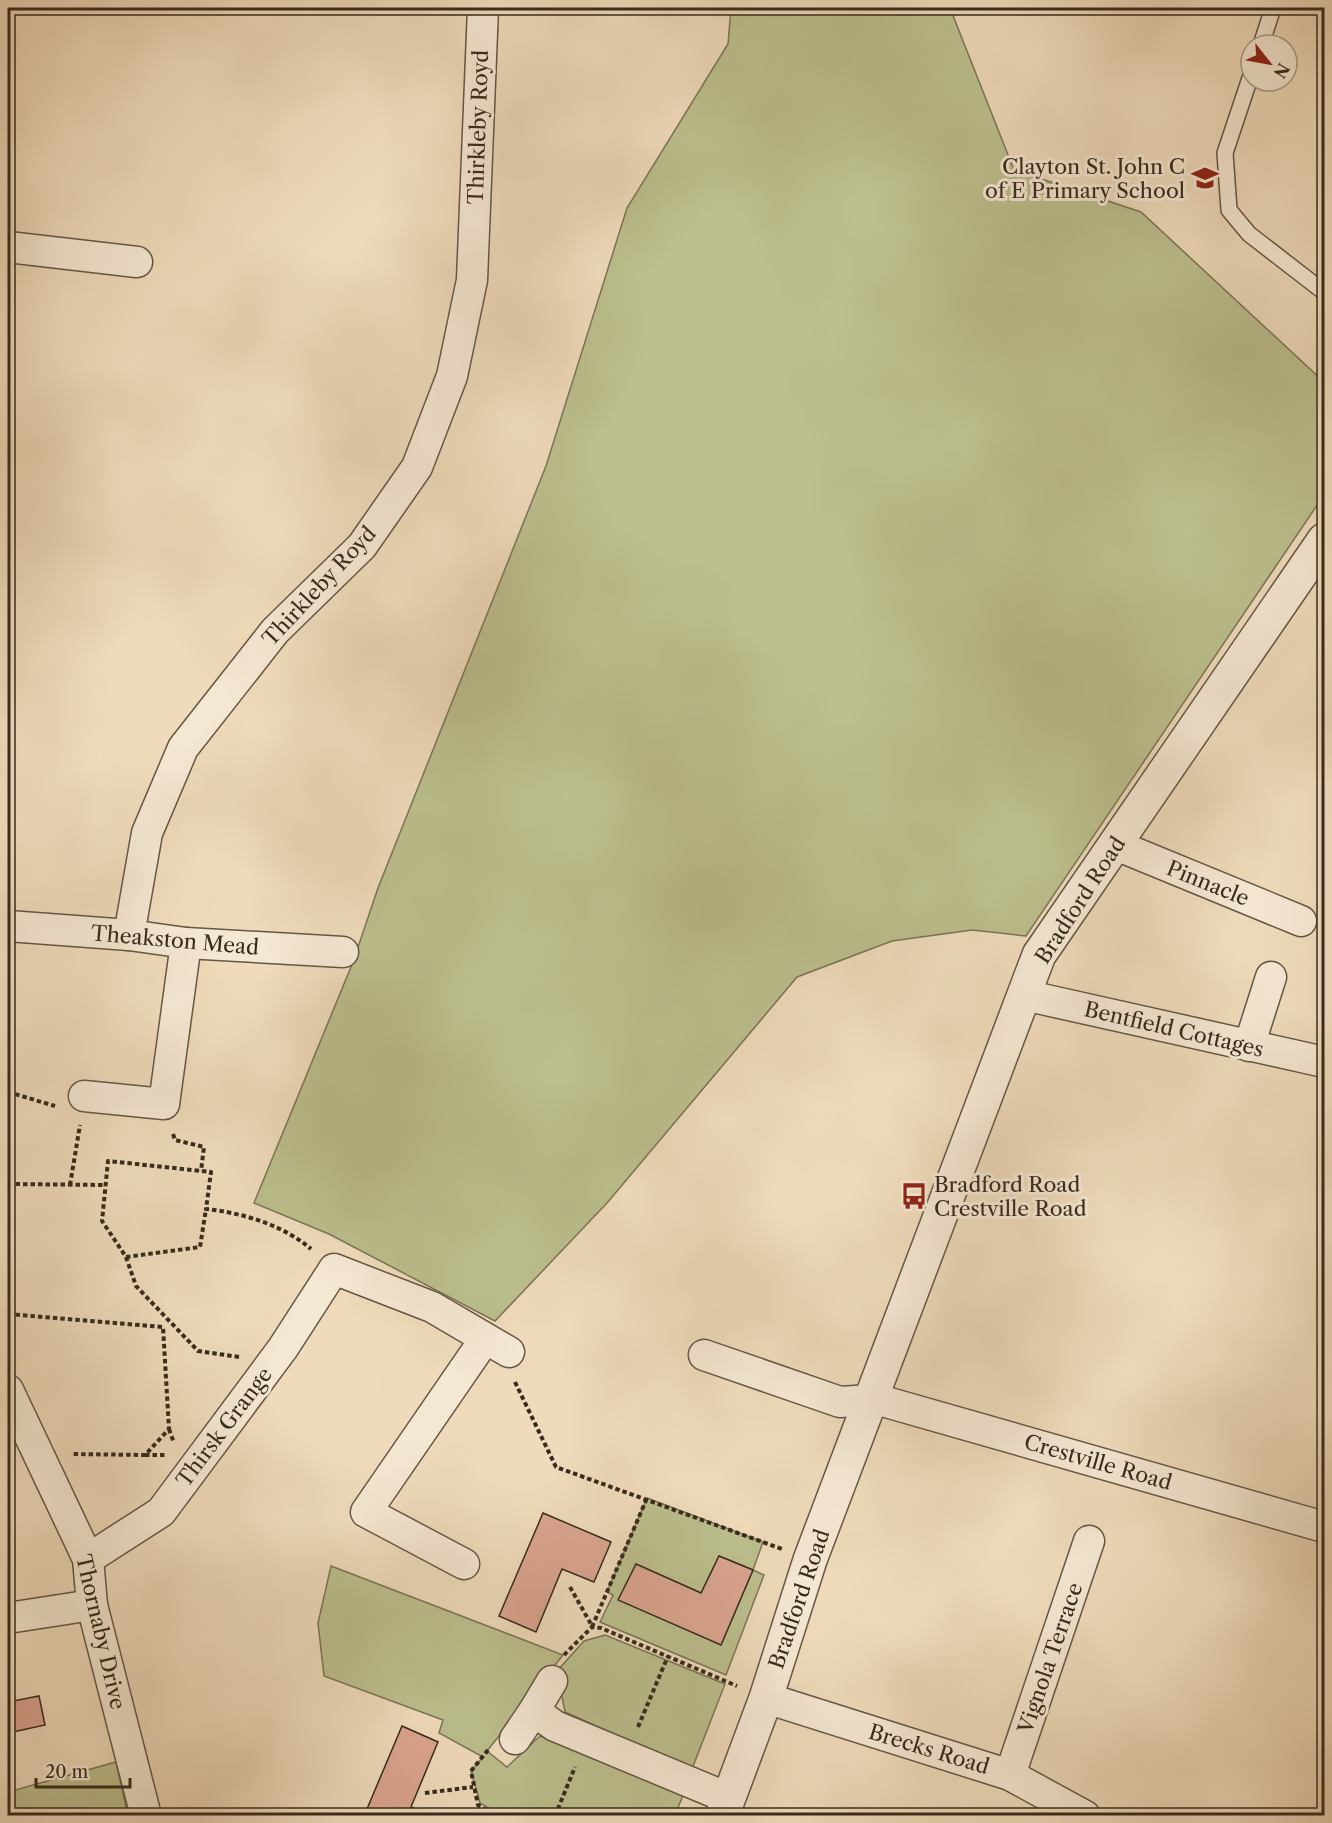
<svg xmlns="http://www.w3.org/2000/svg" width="1332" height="1823" font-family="'Libre Caslon Text',serif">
  <rect width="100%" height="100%" fill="#efdbbb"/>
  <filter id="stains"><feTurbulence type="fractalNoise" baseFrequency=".00333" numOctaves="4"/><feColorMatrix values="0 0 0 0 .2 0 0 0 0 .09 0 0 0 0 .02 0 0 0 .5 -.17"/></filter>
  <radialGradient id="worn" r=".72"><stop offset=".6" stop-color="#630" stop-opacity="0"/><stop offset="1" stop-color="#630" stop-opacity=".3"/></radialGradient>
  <g fill="#bcbf8e" stroke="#7a7556" stroke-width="1.5" fill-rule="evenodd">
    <path d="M731,8H950L1014,170L1141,212L1324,382V495L1026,936L972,930L892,941L797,977L607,1203L495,1321L329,1234L254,1203L353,962L378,888L546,466L627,208L728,44Z"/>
    <path d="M647,1498L763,1542L753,1570L764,1575L726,1675L600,1622L613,1595L607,1592ZM719,1556L753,1570L721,1645L621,1598L636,1564L701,1593Z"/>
    <path d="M331,1566L563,1655L487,1751L507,1767L540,1736L684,1793L675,1815H500L480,1803L471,1771L483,1757L439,1733L443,1720L324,1676L318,1623Z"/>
    <path d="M605,1635L725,1684L692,1769L565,1712L557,1671L584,1641Z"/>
    <path d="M116,1762L128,1815H8V1792Z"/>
  </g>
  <g fill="#dba590" stroke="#372b1e" stroke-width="1.5">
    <path d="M543,1513L611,1542L594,1582L562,1569L536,1632L499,1616Z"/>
    <path d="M719,1556L753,1570L721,1645L618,1600L636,1564L701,1593Z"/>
    <path d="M39,1696L45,1725L8,1733V1702Z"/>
    <path d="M402,1726L438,1742L411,1807L431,1816H364Z"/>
  </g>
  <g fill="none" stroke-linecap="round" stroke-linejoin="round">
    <defs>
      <g id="service">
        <path d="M1261,45L1273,8"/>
        <path d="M1251,75L1225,153L1229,210L1249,234L1324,292"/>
      </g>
      <g id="minor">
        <path d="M8,247L137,262"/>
        <path d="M1116,845L1301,921"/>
        <path d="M8,926L129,935L186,943L343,952"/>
        <path d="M129,935L147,833L183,748L275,631L362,546L417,467L452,376L472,280L483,8"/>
        <path d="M1024,995L1324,1062"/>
        <path d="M1249,1046L1271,977"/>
        <path d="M84,1096L164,1104L186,943"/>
        <path d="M704,1355L840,1402L871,1400"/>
        <path d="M8,1390L88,1559L92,1605L146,1816"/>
        <path d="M872,1398L1324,1527"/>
        <path d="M88,1559L161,1512L283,1348L334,1269L432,1307L509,1352"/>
        <path d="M464,1564L366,1512L485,1339"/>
        <path d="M8,1618L92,1605"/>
        <path d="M552,1681L534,1711L555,1726L728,1798"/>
        <path d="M766,1698L1010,1775L1085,1816"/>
        <path d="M515,1739L534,1711"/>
        <path d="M1010,1775L1089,1541"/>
      </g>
      <path id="tertiary" d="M722,1816L766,1698L810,1560L1039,955L1324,540"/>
    </defs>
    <use href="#service" stroke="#655745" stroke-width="18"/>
    <use href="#minor" stroke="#655745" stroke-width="33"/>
    <use href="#tertiary" stroke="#655745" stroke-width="36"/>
    <g stroke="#372b1e" stroke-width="4" stroke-dasharray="4.5 3" stroke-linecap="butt">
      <path d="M12,958L13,1092"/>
      <path d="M8,1092L55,1106"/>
      <path d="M173,1134L175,1140L204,1147L201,1171"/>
      <path d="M8,1184L105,1185"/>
      <path d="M70,1185L80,1125"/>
      <path d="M126,1257L200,1247L206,1209"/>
      <path d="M8,1314L163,1327L169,1429L145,1455L72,1454"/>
      <path d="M239,1357L198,1351L136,1286L126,1257L102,1221L108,1161L211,1172L206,1209C243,1213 283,1225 311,1249"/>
      <path d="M515,1382L556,1467L782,1549"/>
      <path d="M169,1429L174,1443"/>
      <path d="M145,1455H165"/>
      <path d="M570,1587L592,1626"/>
      <path d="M592,1627L647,1498"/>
      <path d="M564,1655L592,1627L601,1628L737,1686"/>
      <path d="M638,1727L668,1656"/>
      <path d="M488,1750L471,1771L478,1805L495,1816"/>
      <path d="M425,1793L473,1787"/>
      <path d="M555,1816L575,1767"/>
    </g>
    <use href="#service" stroke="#f5e8d3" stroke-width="15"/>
    <use href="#minor" stroke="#f5e8d3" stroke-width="30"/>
    <use href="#tertiary" stroke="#f5e8d3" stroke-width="33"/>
  </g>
  <defs>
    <symbol id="school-bare" viewBox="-9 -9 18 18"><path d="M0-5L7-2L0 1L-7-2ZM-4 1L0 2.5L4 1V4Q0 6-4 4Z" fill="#8f2418" stroke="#f5e8d3" stroke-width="2.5" paint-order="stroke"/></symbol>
    <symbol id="bus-bare" viewBox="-9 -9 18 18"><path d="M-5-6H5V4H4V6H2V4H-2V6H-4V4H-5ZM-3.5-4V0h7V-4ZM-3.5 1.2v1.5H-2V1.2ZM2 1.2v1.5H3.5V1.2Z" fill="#8f2418" stroke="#f5e8d3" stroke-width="2.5" paint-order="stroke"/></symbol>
  </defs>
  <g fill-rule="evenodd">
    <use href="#school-bare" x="1186" y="159" width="38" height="38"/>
    <use href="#bus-bare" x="895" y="1177" width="38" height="38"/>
  </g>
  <g text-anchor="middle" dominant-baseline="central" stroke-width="6" stroke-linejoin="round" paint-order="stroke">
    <g font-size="21" fill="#372b1e" stroke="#f5e8d3">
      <text transform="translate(478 127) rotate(-88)">Thirkleby Royd</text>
      <text transform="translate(319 586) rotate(-47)">Thirkleby Royd</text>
      <text transform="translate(1208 883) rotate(22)">Pinnacle</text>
      <text transform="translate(1080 900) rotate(-57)">Bradford Road</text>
      <text transform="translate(175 940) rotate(5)">Theakston Mead</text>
      <text transform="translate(1174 1029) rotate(13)">Bentfield Cottages</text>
      <text transform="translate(224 1427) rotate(-53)">Thirsk Grange</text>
      <text transform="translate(1098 1462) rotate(16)">Crestville Road</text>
      <text transform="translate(799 1599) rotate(-71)">Bradford Road</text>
      <text transform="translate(101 1632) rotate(77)">Thornaby Drive</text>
      <text transform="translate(1050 1658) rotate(-71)">Vignola Terrace</text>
      <text transform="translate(929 1749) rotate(17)">Brecks Road</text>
    </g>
    <g font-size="21" fill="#372b1e" stroke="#f5e8d3" text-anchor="end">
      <text x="1185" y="166">Clayton St. John C<tspan x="1185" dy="24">of E Primary School</tspan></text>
      <text x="934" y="1184" text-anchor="start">Bradford Road<tspan x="934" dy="24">Crestville Road</tspan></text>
    </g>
  </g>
  <rect width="1332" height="1823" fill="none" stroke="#efdbbb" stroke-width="30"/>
  <rect x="9" y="9" width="1314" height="1805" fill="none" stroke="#372b1e" stroke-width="3"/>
  <rect x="15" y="15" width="1302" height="1793" fill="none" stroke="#372b1e" stroke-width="1.5"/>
  <g transform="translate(1269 63) rotate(121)"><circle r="28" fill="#f5e8d3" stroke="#a99c8b" stroke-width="1.5"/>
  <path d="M0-4.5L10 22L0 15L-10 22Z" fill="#8f2418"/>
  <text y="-9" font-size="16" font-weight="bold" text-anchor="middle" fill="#372b1e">N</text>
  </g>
  <path d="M36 1778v9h94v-9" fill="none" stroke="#372b1e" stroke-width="3"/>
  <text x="45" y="1778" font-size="18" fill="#372b1e" stroke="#f5e8d3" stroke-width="4.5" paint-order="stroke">20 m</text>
  <rect width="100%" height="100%" filter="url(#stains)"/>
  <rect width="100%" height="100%" fill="url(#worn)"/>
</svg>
